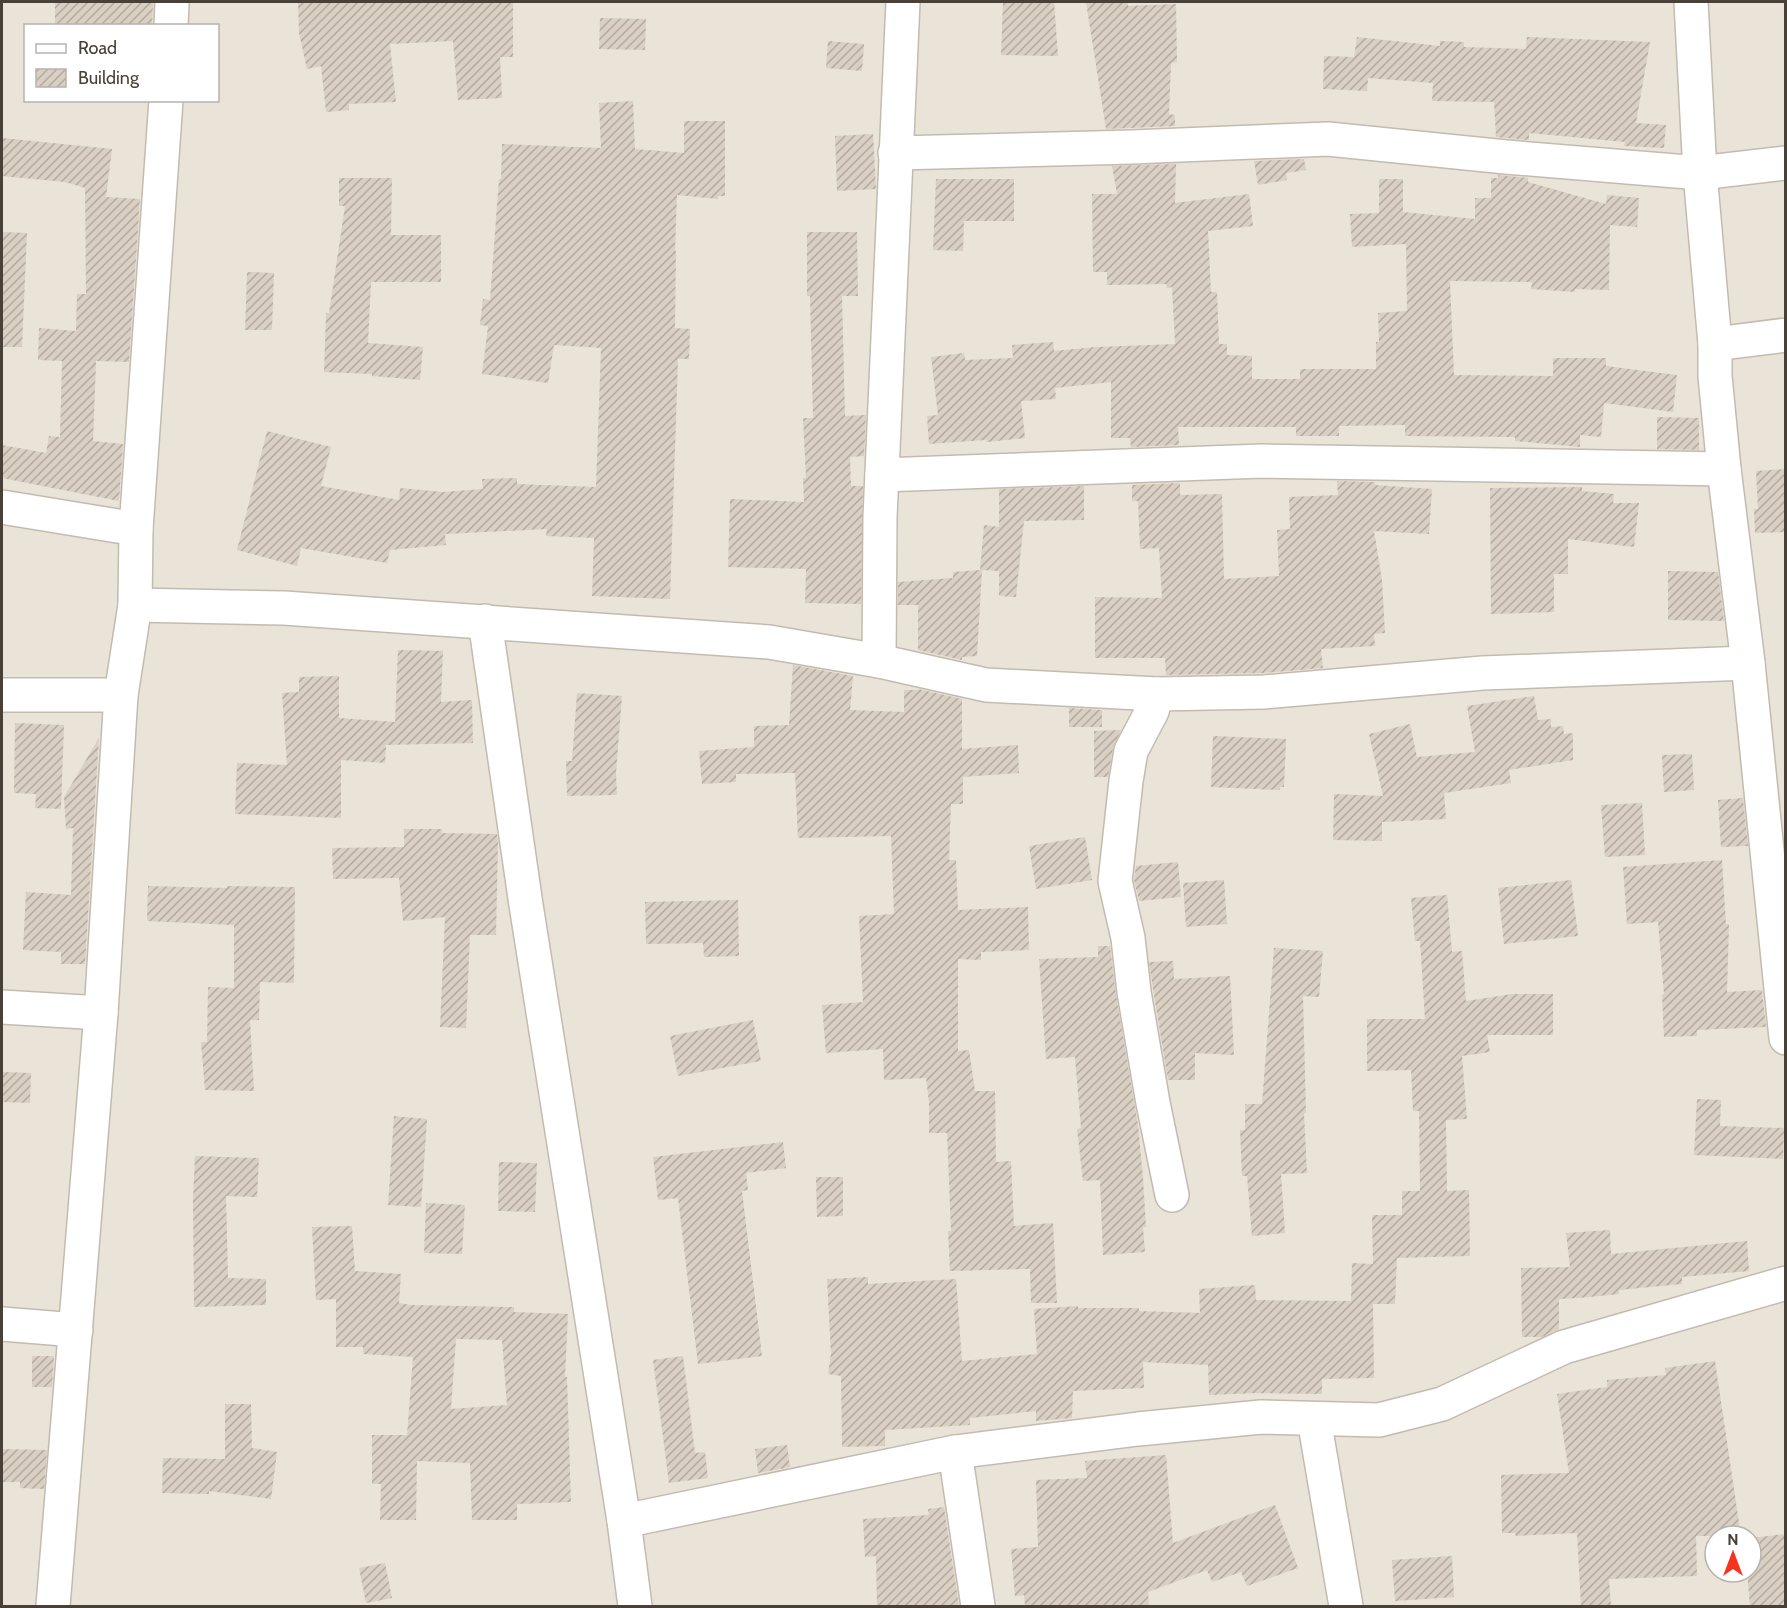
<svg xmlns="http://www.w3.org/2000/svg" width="1787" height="1608" font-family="Cabin,sans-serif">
  <defs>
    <pattern id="building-hatch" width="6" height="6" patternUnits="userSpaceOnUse" patternTransform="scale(1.5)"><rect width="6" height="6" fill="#dacfc3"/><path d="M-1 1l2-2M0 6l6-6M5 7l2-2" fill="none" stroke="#b3aa9f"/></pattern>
  </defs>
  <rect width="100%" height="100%" fill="#f5f1ea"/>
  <path fill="#e9e3d8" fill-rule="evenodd" d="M2,2H1785V1606H2ZM26,26H218V100H26ZM1715,1536H1751V1572H1715Z"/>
  <g fill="url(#building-hatch)" fill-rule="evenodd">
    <path d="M55,2H153L152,26H55Z"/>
    <path d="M298,2H513V57H500L502,98L458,100L453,41L390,44L396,102L349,104V110L326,112L321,66L307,69L299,33Z"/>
    <path d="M1003,2H1054L1058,56L1001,55Z"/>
    <path d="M1086,2H1128V6L1176,4L1177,62L1171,63L1169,114L1175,115V126L1106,129Z"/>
    <path d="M600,18L646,19L645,50L599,49Z"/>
    <path d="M1357,37L1440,46V41L1464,42V47L1526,49L1527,37L1650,42L1636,123L1666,125L1664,148L1624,146L1625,142L1529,133V140L1496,137L1494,102L1432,101L1433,83L1368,78L1367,91L1323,89L1324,56L1354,57Z"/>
    <path d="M828,41L864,44L862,71L826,68Z"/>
    <path d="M633,101L635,149L684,153V121H725V196H718V199L677,195L675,251H676L675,328L690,329L689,359H678L670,599L592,596L594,538L546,536L547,529L445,534L446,545L390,550L387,563L301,548L297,566L237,550L267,431L331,447L321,486L399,500L400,488L443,492L483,489L482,479L517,478V484L596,487L601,348L554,345L548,383L482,374L488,326L480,325L483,299L490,300L499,179H501L502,144L601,148L599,103Z"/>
    <path d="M873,134L876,189L837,191L835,136Z"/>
    <path d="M2,138L112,149L106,197L140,199L129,362L96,361L93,441L123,444L119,501L2,478V445L46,453L49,436L60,437L62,361L38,360L39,328L76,331L77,294H86L85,188L65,182L2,176Z"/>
    <path d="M1304,159L1306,170L1286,173L1287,180L1258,185L1254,161Z"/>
    <path d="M1176,164L1175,203L1249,194L1253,226L1208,231L1211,292H1217L1219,344H1227V355L1252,356V379H1300V369H1376V342H1379L1378,313L1407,311L1406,244L1352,247L1350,214L1379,213V179H1403V212L1475,219V198H1491V178H1498V175L1528,178V182L1606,204L1607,195L1639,198L1637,227L1610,225L1609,290L1575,289V292L1531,289L1532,282L1450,281L1454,375L1553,376V358H1606V366L1677,375L1673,412L1604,403L1601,437L1580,435V447L1515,441V437L1405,436V425L1339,426V436H1296V427H1178L1179,445L1131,447L1130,438H1111V382L1055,388L1056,399L1021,401L1025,438L987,442L986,440L929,444L927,416L938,415L931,357L964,353L965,360L1013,358L1012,345L1053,342L1054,351L1096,347L1175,344L1172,287L1167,288L1166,284L1107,285V272H1093L1092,194H1117L1112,166Z"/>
    <path d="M339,178H392L391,235H441V282H371L368,343L423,347L420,380L372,376V374L324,372L326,313H329L345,206H339Z"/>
    <path d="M936,179H1014V221H964L963,251L933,250Z"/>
    <path d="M2,232L27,233L22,347H2Z"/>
    <path d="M807,232H857L858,296H842L845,416L866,415L864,456L850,457L851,486H863L861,604L805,603L806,569L728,567L730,499L804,502L803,478H806L803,418H813L810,296H807Z"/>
    <path d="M247,272L274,273L272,330H245Z"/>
    <path d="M1657,417L1699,418V450L1657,449Z"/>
    <path d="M1785,469V532L1755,533L1754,509H1758L1756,471Z"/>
    <path d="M1337,481L1375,482V485L1432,489L1429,534L1374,531L1382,580L1385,633L1374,634L1375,646L1321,649L1323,668L1263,673L1166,675L1165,658H1095V597L1162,598L1159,548L1140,549L1138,501H1132V485L1180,483V495L1222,494L1224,579L1279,576L1277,530L1290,529L1289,497L1338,495Z"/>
    <path d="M1084,486V520L1024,521L1016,597L999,596V571L982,570L977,656L962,657V660L918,650V605H898V582L953,578V572L980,570L984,525L999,527V489Z"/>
    <path d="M1582,487V491L1614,494L1613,503H1639L1634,547L1568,539V574H1554V612L1491,614L1490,488Z"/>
    <path d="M1668,571L1718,572L1724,621L1668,620Z"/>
    <path d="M398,650L443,651L441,702L472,700L473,743L386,745L385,763L341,760V818L235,814L237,763L287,765L282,693L299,692V677L339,676V718L395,722Z"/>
    <path d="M793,665L853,676L850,710L904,712V690H918V689L962,699V749L1018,745L1019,773L963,777V804H951L949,860H956L958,910L1028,907L1029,950L981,952V960L958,959V1051L969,1050L975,1091H995L996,1162L1011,1161L1014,1226L1053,1223L1057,1303H1031L1030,1269L950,1271L948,1231H951L947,1133H929V1102L926,1078L884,1080L883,1049L826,1053L822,1005L863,1002L859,916L894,914L891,836L798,838L795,773L736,774V782L702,784L699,751L754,747V726L789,725Z"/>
    <path d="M577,693L622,696L616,773L617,795L567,796L566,761H572Z"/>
    <path d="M1534,696L1538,720L1551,719V727L1563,726L1564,734L1573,733V760L1509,770L1511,783L1444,793L1446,819L1382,822V841L1333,840L1334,794L1383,796L1369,734L1410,724L1417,757L1475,752L1467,706Z"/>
    <path d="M1069,708L1102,710V727H1069Z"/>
    <path d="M15,723L64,725L61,809L35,808L36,794L14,793Z"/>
    <path d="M1121,730L1113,748L1108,777H1094V731Z"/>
    <path d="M1213,736L1286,739L1284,787H1280V790L1211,787Z"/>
    <path d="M99,738L85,964H61V952L23,950L26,892L71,895L73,828L66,829L64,797Z"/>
    <path d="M1692,754L1694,790L1664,792L1662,755Z"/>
    <path d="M1743,798L1748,846L1721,847L1718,800Z"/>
    <path d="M1642,803L1645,855L1605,857L1601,805Z"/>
    <path d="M404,829H442V833L497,834L498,843L496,935H470L466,1028L440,1027L445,917L403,921L399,878L333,879L332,848L404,847Z"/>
    <path d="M1085,837L1092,880L1036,889L1029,846Z"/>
    <path d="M1722,860L1726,924H1729L1727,992L1762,990L1766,1027L1697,1030V1036L1664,1037L1662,995L1664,994L1658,922L1627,924L1623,867Z"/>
    <path d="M1178,862L1181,897L1139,901L1134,880L1136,866Z"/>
    <path d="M1224,880L1227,924L1186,927L1183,883Z"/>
    <path d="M1571,880L1578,936L1504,944L1498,888Z"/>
    <path d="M148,886L227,888V886L295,887L294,983L260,982L259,1020H250L254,1091L205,1090L201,1042H207L208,987L234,988V925L147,921Z"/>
    <path d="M1447,895L1452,952L1462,951L1466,1001L1512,994H1553V1035H1487L1490,1052L1462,1056L1467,1119L1446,1120L1447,1191L1469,1190L1470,1256L1397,1258L1395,1304H1373L1374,1378L1322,1379V1394L1256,1393L1209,1395L1208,1365L1143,1362L1144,1388L1073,1391L1072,1418L1036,1421V1411L970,1418V1425L885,1430V1446L842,1447L841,1376L828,1374L831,1354L827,1279L868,1277V1284L956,1279L962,1361L1037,1354L1034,1309L1078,1306V1308H1139V1311L1200,1313L1199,1289L1255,1285L1256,1300L1351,1301L1352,1263L1373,1264L1372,1215H1402V1191H1420L1419,1111H1413L1411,1070L1367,1071V1019H1425L1420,941H1415L1411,898Z"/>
    <path d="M738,900L739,956L704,957L703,943L646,944L645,902Z"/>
    <path d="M1098,946H1110L1116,995L1138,1125L1143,1177L1146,1227H1143L1145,1252L1103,1255L1100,1180L1083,1181L1077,1129L1081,1128L1075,1057L1046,1059L1039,959L1098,957Z"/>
    <path d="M1274,948L1323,951L1319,997L1303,996L1306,1113H1304L1307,1173L1281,1174L1285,1233L1252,1236L1247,1176H1242L1240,1130H1245V1104H1262Z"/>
    <path d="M1173,961L1174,979L1230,976L1234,1055L1195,1053V1080H1168L1153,989L1149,962Z"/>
    <path d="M753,1020L761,1061L678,1076L670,1036Z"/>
    <path d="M2,1072L31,1073L30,1103L2,1102Z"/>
    <path d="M1697,1099L1721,1100L1720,1126L1784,1128L1783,1159L1694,1155Z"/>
    <path d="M394,1116L427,1119L421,1207L388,1205Z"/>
    <path d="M783,1142L786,1168L746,1173L748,1190L742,1191L762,1356L698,1364L678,1198L658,1200L653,1157Z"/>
    <path d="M195,1156L259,1158L257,1197L226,1196L228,1278L266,1279V1305L194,1307L193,1199Z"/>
    <path d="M499,1162L537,1163L535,1212L498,1211Z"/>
    <path d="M816,1177H843V1216L817,1217Z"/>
    <path d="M426,1203L465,1205L462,1254L424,1253Z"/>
    <path d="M352,1226L355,1271L401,1274L399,1303L411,1305L514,1307V1312L568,1314L565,1377H567L571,1502L517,1504V1520H472L470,1463L417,1461L416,1520H380L381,1484H372V1435H407L413,1357L363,1354V1347H336V1299L316,1300L312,1227ZM456,1339L502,1340L507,1405L451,1409Z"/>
    <path d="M1610,1230L1611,1254L1747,1241L1749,1271L1682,1277V1284L1619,1290V1294L1579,1298L1559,1299V1329L1542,1337H1522L1521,1268L1570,1267L1566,1233Z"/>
    <path d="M32,1356H54L52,1387H32Z"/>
    <path d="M683,1356L695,1453L705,1452L708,1478L669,1483L653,1360Z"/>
    <path d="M1715,1361L1741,1536H1696L1697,1576L1609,1579L1611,1606H1581L1577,1533L1516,1536L1515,1533H1502L1501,1475L1569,1473L1557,1394L1607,1387V1380L1666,1375L1665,1368Z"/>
    <path d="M225,1404H251L252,1448L277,1452L271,1499L209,1491V1494L162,1493L163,1458L225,1459Z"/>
    <path d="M787,1445L790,1467L758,1473L755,1449Z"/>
    <path d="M2,1449L47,1450L44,1489L20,1488V1482H2Z"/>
    <path d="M1166,1455L1173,1543L1275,1505L1298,1568L1247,1586L1241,1572L1212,1582L1207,1570L1148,1592L1149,1606H1025L1024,1595L1015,1596L1011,1549L1038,1547L1036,1480L1087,1478L1085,1461Z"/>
    <path d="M944,1507L959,1606H877L876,1556L865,1557L863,1519L929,1515L928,1509Z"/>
    <path d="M1785,1534V1606H1750L1747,1572H1751V1538Z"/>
    <path d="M1452,1556L1454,1597L1395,1601L1392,1560Z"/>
    <path d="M385,1563L392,1598L366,1603L359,1568Z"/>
  </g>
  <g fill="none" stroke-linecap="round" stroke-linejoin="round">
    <defs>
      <g id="street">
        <path d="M1691,2L1700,173L1715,344V376L1724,469L1748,663L1786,1038"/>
        <path d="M171,26L172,2"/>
        <path d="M895,153L1132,147L1328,139L1506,157L1700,173L1786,163"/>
        <path d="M1715,344L1786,335"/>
        <path d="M882,475L1262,461L1724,469"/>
        <path d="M2,507L136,529"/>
        <path d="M135,605L284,608L769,642L879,661L986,685L1157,694L1264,692L1483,673L1748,663"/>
        <path d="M485,621L526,905L624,1521L955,1452L1138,1429L1261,1417L1379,1420L1442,1404L1564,1347L1786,1283"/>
        <path d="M879,661L880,517L903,2"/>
        <path d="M1157,694L1152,711L1131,751L1126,781L1115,881L1128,938L1134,992L1153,1103L1172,1195"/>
        <path d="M2,695H121"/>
        <path d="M2,1007L101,1013"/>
        <path d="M2,1324L76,1330"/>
        <path d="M1314,1419L1346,1606"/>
        <path d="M955,1452L978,1606"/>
        <path d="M624,1521L635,1606"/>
        <path d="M53,1606L101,1013L121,695L135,605L136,529L166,100"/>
      </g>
    </defs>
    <use href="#street" stroke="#c4bbb0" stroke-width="36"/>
    <use href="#street" stroke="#fff" stroke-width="33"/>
  </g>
  <rect width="1787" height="1608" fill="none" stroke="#494138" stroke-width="6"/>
  <rect x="24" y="24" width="195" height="78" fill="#ffffff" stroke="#b6b3af" stroke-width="1.5"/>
  <rect x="36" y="44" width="30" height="9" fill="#ffffff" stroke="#b6b3af" stroke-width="1.5"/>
  <text x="78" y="54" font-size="18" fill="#494138">Road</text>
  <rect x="36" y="69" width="30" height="18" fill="url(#building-hatch)" stroke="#b6b3af" stroke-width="1.5"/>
  <text x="78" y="84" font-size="18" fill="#494138">Building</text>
  <g transform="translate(1733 1554)"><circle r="28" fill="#ffffff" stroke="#b6b3af" stroke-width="1.5"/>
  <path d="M0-4.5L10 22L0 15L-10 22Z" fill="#f7321f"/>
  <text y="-9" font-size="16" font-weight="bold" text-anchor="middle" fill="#494138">N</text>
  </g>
</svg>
